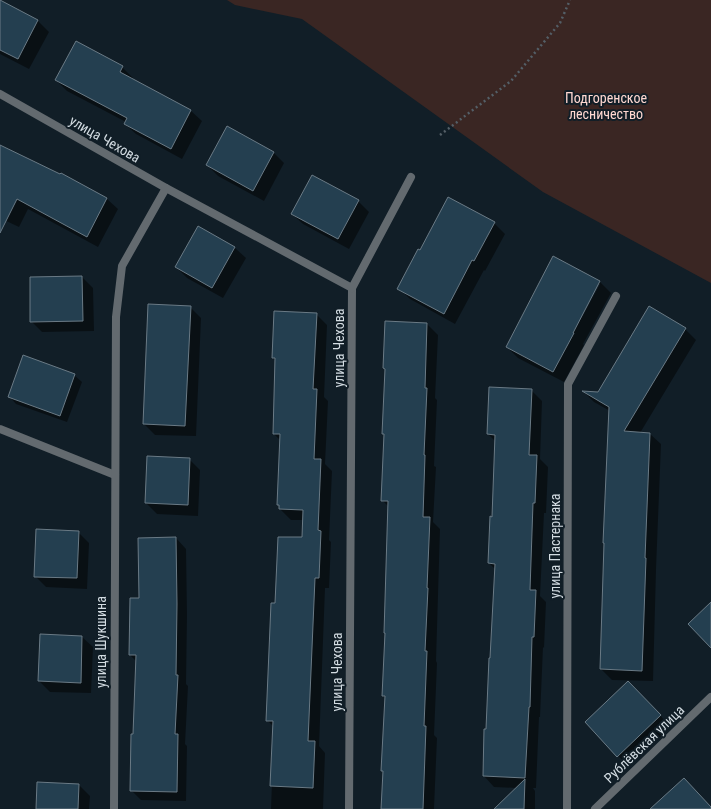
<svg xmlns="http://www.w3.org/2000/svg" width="711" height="809" font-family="'Roboto Condensed',sans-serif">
  <rect width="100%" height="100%" fill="#111e27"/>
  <path fill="#3a2623" d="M227,0H711V283L543,192L302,19L235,5Z"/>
  <g fill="#0007" fill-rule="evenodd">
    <path d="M0,1L38,21L49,32L29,69L0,54Z"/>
    <path d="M122,67L133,78L132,79L191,111L202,121L182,159L136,134L125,124L126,122L67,91L56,80Z"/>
    <path d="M0,146L60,176L61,174L107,199L118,209L98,247L28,209L19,227L0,218Z"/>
    <path d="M273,152L284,163L264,201L218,176L207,165Z"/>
    <path d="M358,201L369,212L349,249L303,224L292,214Z"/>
    <path d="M494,223L505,234L485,271L484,270L455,324L410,299L399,288Z"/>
    <path d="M199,227L235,248L246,258L223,298L187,278L176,267Z"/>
    <path d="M554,257L600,282L611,293L583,344L584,345L564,382L518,358L507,347ZM598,284H600L571,337L570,336Z"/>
    <path d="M82,277L93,288L94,331L42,332L31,321Z"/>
    <path d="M190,307L201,318L196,436L155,435L144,424Z"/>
    <path d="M316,314L327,325L324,397L328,401L325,464L332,471L329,540L331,542L329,588H325L319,746L325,753L323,809H271L274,727L267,720L276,604L303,538L304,520H291L280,509V507L278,504L280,440L274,434L276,361L273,358Z"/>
    <path d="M427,324L438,335L435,398L437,400L434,466L436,467L433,522L440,529L436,661L437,663L434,735L437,738L434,808V809H382L384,772L382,771L386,698L383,696L386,634L385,633L389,507L382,500L385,435L383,433L386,370L384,368Z"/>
    <path d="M685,329L696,340L640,433L650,434L661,444L656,569V570L653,681L612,680L601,669L610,411L594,402L584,392L598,393Z"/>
    <path d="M74,375L82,382L67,422L16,404L9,396Z"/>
    <path d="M531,390L542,401L540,459L548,467L546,513H544L540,596L546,602L544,648L543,647L540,717H539L536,788H533L535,791V809H495L517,788L494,787L484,776L491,659L495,569L489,563L493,518L496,442L488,434Z"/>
    <path d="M148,457L189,459L200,470L198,516L157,514L146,503Z"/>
    <path d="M78,532L89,543L87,589L46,587L35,576Z"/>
    <path d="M176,538L186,549L187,615L186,684L188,686L185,744L187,746L186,801L141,800L131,790L137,662L130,655L140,599Z"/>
    <path d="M41,635L82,637L93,647L91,693L50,692L39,681Z"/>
    <path d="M639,693L671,727L629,767L586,722Z"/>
    <path d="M79,785L90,796L89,809H37Z"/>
  </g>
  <g fill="#243f50" stroke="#6a7a85">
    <path d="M0,0L38,20L18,59L0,50Z"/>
    <path d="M76,41L123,66L120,72L191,110L171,149L124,124L127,118L55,80Z"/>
    <path d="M227,126L274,152L253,191L206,165Z"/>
    <path d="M0,145L60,174L61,173L107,198L87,237L17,199L0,233Z"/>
    <path d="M312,175L359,200L338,239L291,214Z"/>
    <path d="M448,197L495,222L474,261L472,260L444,314L397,289L418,249L420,250Z"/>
    <path d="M198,226L235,247L212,288L175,267Z"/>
    <path d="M553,256L600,281L573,333H574L553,372L506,347Z"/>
    <path d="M82,276L83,321L30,322V277Z"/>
    <path d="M148,304L191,306L185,426L143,424Z"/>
    <path d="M649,306L686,328L624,431L650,433L645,558H646L642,671L600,669L604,543H603L609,407L582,391L598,392Z"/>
    <path d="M274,311L317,313L313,389H317L314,459H321L318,530L321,531L319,578H315L308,741H315L313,788L270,786L273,721H266L271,603H275L278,537H302L303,510L279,509V505H277L280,434H273L275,358H272Z"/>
    <path d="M385,321L427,323L425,388H427L424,455H425L423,517H430L427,588H428L425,651H427L424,726H426L423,809H381L383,771H381L385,696H382L385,633H384L388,501H381L384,434H382L385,369L383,368Z"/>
    <path d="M23,355L75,374L60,416L8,397Z"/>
    <path d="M489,387L532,389L529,455H537L535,503H533L530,590H536L534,637H532L530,707H529L525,778L483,776L484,729H486L489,658H490L495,564L488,563L490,516L492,517L495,435L487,434Z"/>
    <path d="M147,456L190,458L188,505L145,503Z"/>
    <path d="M36,529L79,531L77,578L34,577Z"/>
    <path d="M176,537L177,604L176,675H178L175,734H178L177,792L130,791L131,734H133L136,655H129L130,598H139L138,538Z"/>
    <path d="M711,602V648L688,624Z"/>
    <path d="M40,634L82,636L81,683L38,681Z"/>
    <path d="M628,681L661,715L617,757L585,722Z"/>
    <path d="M684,778L711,807V809H650Z"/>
    <path d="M525,779L524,809H494Z"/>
    <path d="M37,782L79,784L78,809H36Z"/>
  </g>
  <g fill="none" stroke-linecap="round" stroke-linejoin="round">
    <path stroke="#545f67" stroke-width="2.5" stroke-dasharray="2 3" stroke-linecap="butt" d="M440,135L511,81L560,23L570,0"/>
    <g stroke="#636a6f" stroke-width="8">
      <path d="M0,94L166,188L352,288L349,809"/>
      <path d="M352,288L411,177"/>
      <path d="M0,429L115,475"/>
      <path d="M114,809L116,317L122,266L166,188"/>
      <path d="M567,809L568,384L616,296"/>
      <path d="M595,809L711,697"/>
    </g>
  </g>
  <g text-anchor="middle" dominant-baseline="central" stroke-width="4" stroke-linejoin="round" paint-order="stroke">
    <g font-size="14" fill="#ffd8d1" stroke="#111e27">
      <text x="606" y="98">Подгоренское<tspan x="606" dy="16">лесничество</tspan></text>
    </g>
    <g font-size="14" fill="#d3dce2" stroke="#111e27">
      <text transform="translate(105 139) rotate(30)">улица Чехова</text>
      <text transform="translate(339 348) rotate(-90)">улица Чехова</text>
      <text transform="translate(555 546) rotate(-90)">улица Пастернака</text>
      <text transform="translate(101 642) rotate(-90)">улица Шукшина</text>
      <text transform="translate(337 672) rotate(-90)">улица Чехова</text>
      <text transform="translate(644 744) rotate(-44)">Рублёвская улица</text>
    </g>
  </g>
</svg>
